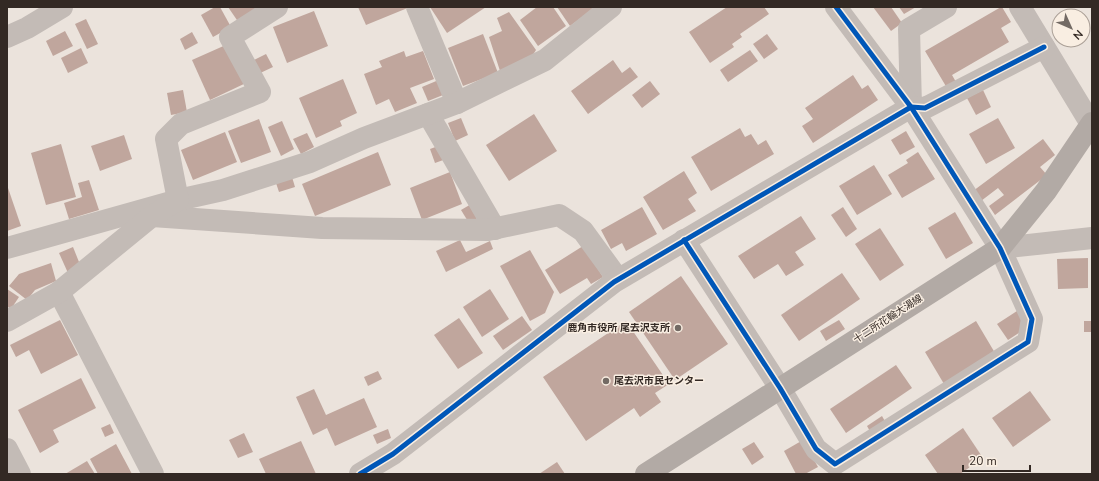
<svg xmlns="http://www.w3.org/2000/svg" width="1099" height="481" font-family="'Nunito Sans','Noto Sans JP',sans-serif">
  <rect width="100%" height="100%" fill="#ebe3dc"/>
  <g fill="#c0a69d">
    <path d="M215,7H220L231,27L213,37L201,15Z"/>
    <path d="M228,7H262L239,23Z"/>
    <path d="M358,7H410L366,25Z"/>
    <path d="M430,7H486L447,33Z"/>
    <path d="M537,7H553L566,26L538,46L520,20Z"/>
    <path d="M557,7H596L570,26Z"/>
    <path d="M727,7H764L769,14L740,34L742,37L732,44L734,47L710,63L689,32Z"/>
    <path d="M873,7H891L902,23L891,31Z"/>
    <path d="M899,7H916L904,14Z"/>
    <path d="M1001,7H1002L1011,22L1001,28L1009,42L952,75L956,82L947,88L925,51Z"/>
    <path d="M314,11L328,46L287,63L273,27Z"/>
    <path d="M509,12L536,50L527,64L501,74L489,37L502,31L497,18Z"/>
    <path d="M86,19L98,44L87,49L75,24Z"/>
    <path d="M65,31L73,46L53,56L46,41Z"/>
    <path d="M192,32L198,43L185,50L180,39Z"/>
    <path d="M483,34L498,73L463,86L448,48Z"/>
    <path d="M767,34L778,49L764,59L753,44Z"/>
    <path d="M228,44L246,83L210,100L192,60Z"/>
    <path d="M81,48L88,63L68,73L61,58Z"/>
    <path d="M750,50L758,61L728,82L720,70Z"/>
    <path d="M404,51L406,57L423,51L434,79L410,88L417,103L395,112L389,99L376,105L364,74L382,67L379,61Z"/>
    <path d="M266,54L273,67L256,75L250,62Z"/>
    <path d="M613,60L622,73L630,67L638,77L588,114L571,91Z"/>
    <path d="M853,75L862,89L868,85L878,100L813,143L802,126L813,119L805,108Z"/>
    <path d="M343,79L357,113L340,121L342,126L316,138L299,98Z"/>
    <path d="M441,79L448,93L428,101L422,87Z"/>
    <path d="M650,81L660,94L642,108L632,95Z"/>
    <path d="M183,90L187,112L171,115L167,93Z"/>
    <path d="M983,90L991,107L976,115L967,98Z"/>
    <path d="M534,114L557,151L509,181L486,145Z"/>
    <path d="M461,118L468,135L455,141L448,123Z"/>
    <path d="M998,118L1015,148L986,164L969,134Z"/>
    <path d="M259,119L271,152L241,163L228,131Z"/>
    <path d="M282,121L294,149L281,156L268,127Z"/>
    <path d="M740,128L745,137L751,134L758,145L766,140L774,154L711,191L691,157Z"/>
    <path d="M906,131L915,147L900,155L891,140Z"/>
    <path d="M225,132L237,162L193,180L181,150Z"/>
    <path d="M307,133L314,147L301,154L293,139Z"/>
    <path d="M124,135L132,159L100,171L91,146Z"/>
    <path d="M1043,139L1055,155L1040,167L1047,175L995,215L989,206L1004,195L998,188L981,201L973,191Z"/>
    <path d="M61,144L76,197L46,205L31,153Z"/>
    <path d="M441,145L446,159L435,163L430,149Z"/>
    <path d="M378,152L391,185L315,216L302,184Z"/>
    <path d="M918,152L935,179L902,198L888,175L908,163L906,160Z"/>
    <path d="M874,165L892,194L857,215L839,186Z"/>
    <path d="M684,171L697,193L688,199L696,211L663,230L643,197Z"/>
    <path d="M450,172L462,204L422,220L410,188Z"/>
    <path d="M292,177L295,187L279,192L276,183Z"/>
    <path d="M89,180L99,210L69,219L64,203L82,197L78,183Z"/>
    <path d="M7,185L21,226L7,231Z"/>
    <path d="M473,203L481,216L469,223L461,210Z"/>
    <path d="M642,207L657,234L626,251L622,243L611,249L601,230Z"/>
    <path d="M843,207L857,229L846,237L831,215Z"/>
    <path d="M955,212L973,243L946,259L928,228Z"/>
    <path d="M801,216L816,239L795,252L804,265L786,276L778,264L754,279L738,256Z"/>
    <path d="M880,228L904,265L880,281L855,244Z"/>
    <path d="M460,240L466,252L490,241L493,249L446,272L436,251Z"/>
    <path d="M583,246L603,277L591,284L587,278L560,294L545,270Z"/>
    <path d="M73,247L81,267L68,273L59,253Z"/>
    <path d="M530,250L554,292L545,313L530,321L500,266Z"/>
    <path d="M1088,258V288L1058,289L1057,259Z"/>
    <path d="M51,263L56,281L35,290L27,300L9,286L19,274Z"/>
    <path d="M842,273L860,299L799,341L781,315Z"/>
    <path d="M681,276L728,344L675,380L629,312Z"/>
    <path d="M7,289L19,297L11,309L7,306Z"/>
    <path d="M490,289L509,319L482,337L463,307Z"/>
    <path d="M1017,311L1028,327L1008,340L997,324Z"/>
    <path d="M522,316L532,330L503,350L493,336Z"/>
    <path d="M459,318L483,353L458,369L434,335Z"/>
    <path d="M60,320L78,355L41,374L29,350L16,357L10,345Z"/>
    <path d="M839,320L845,329L826,341L820,331Z"/>
    <path d="M626,321L669,384L655,393L661,402L640,417L634,408L586,441L543,377Z"/>
    <path d="M976,321L995,353L944,384L925,352Z"/>
    <rect x="1084" y="321" width="8" height="11"/>
    <path d="M896,365L912,388L846,433L830,409Z"/>
    <path d="M378,371L382,379L368,386L364,377Z"/>
    <path d="M81,378L96,408L53,430L59,442L40,453L18,410Z"/>
    <path d="M314,389L326,415L364,398L377,427L335,446L327,428L313,435L296,397Z"/>
    <path d="M1030,391L1051,420L1013,447L992,418Z"/>
    <path d="M882,416L886,423L871,433L867,426Z"/>
    <path d="M110,424L114,433L105,437L101,428Z"/>
    <path d="M963,428L983,458L960,474H938L925,455Z"/>
    <path d="M388,429L391,438L377,444L373,435Z"/>
    <path d="M244,433L253,452L238,458L229,440Z"/>
    <path d="M803,440L818,467L805,474H796L784,451Z"/>
    <path d="M301,441L316,474H266L259,459Z"/>
    <path d="M754,442L764,457L752,465L742,449Z"/>
    <path d="M116,444L132,474H98L90,459Z"/>
    <path d="M87,461L95,474H65Z"/>
    <path d="M557,462L565,474H539Z"/>
  </g>
  <g fill="none" stroke-linecap="round" stroke-linejoin="round">
    <g stroke="#c3bbb6" stroke-width="22">
      <path d="M417,7L457,103"/>
      <path d="M1020,7L1091,124"/>
      <path d="M7,37L27,28L62,7"/>
      <path d="M911,107L909,29L946,7"/>
      <path d="M428,114L495,229"/>
      <path d="M152,216L322,228L488,230L559,215L583,231L618,279"/>
      <path d="M684,240L780,388L816,449L835,464L1028,342L1032,319L1000,248L911,107L836,7"/>
      <path d="M7,248L178,200L223,190L310,162L364,138L457,103L545,60L611,7"/>
      <path d="M1000,248L1092,238"/>
      <path d="M59,292L153,474"/>
      <path d="M7,321L59,292L152,216L178,200L166,139L181,124L260,92L230,37L277,7"/>
      <path d="M7,449L20,474"/>
      <path d="M360,474L393,454L614,282L911,107L925,108L1044,47"/>
    </g>
    <path stroke="#b2aaa5" stroke-width="22" d="M646,474L1000,248L1046,191L1092,123"/>
    <defs>
      <g id="cycleway">
        <path d="M684,240L780,388L816,449L835,464L1028,342L1032,319L1000,248L911,107L836,7"/>
        <path d="M360,474L393,454L614,282L911,107L925,108L1044,47"/>
      </g>
    </defs>
    <use href="#cycleway" stroke="#f9eee2" stroke-width="8"/>
    <use href="#cycleway" stroke="#0057b8" stroke-width="5"/>
  </g>
  <g fill="#736a64" stroke="#f9eee2" stroke-width="1.5">
    <circle cx="678" cy="328" r="4"/>
    <circle cx="606" cy="381" r="4"/>
  </g>
  <g text-anchor="middle" dominant-baseline="central" stroke-width="3" stroke-linejoin="round" paint-order="stroke">
    <g font-size="10" fill="#332924" stroke="#f9eee2">
      <text transform="translate(888 319) rotate(-33)">十二所花輪大湯線</text>
    </g>
    <g font-size="10" font-weight="bold" fill="#332924" stroke="#f9eee2" text-anchor="end">
      <text x="670" y="328">鹿角市役所 尾去沢支所</text>
      <text x="614" y="381" text-anchor="start">尾去沢市民センター</text>
    </g>
  </g>
  <rect width="1099" height="481" fill="none" stroke="#332924" stroke-width="16"/>
  <g transform="translate(1071 28) rotate(135)"><circle r="19" fill="#f9eee2" stroke="#aa9f96"/>
  <path d="M0-3L7 15L0 10L-7 15Z" fill="#736a64"/>
  <text y="-6" font-size="11" font-weight="bold" text-anchor="middle" fill="#332924">N</text>
  </g>
  <path d="M963 465v6h67v-6" fill="none" stroke="#332924" stroke-width="2"/>
  <text x="969" y="465" font-size="12" fill="#332924" stroke="#f9eee2" stroke-width="3" paint-order="stroke">20 m</text>
</svg>
